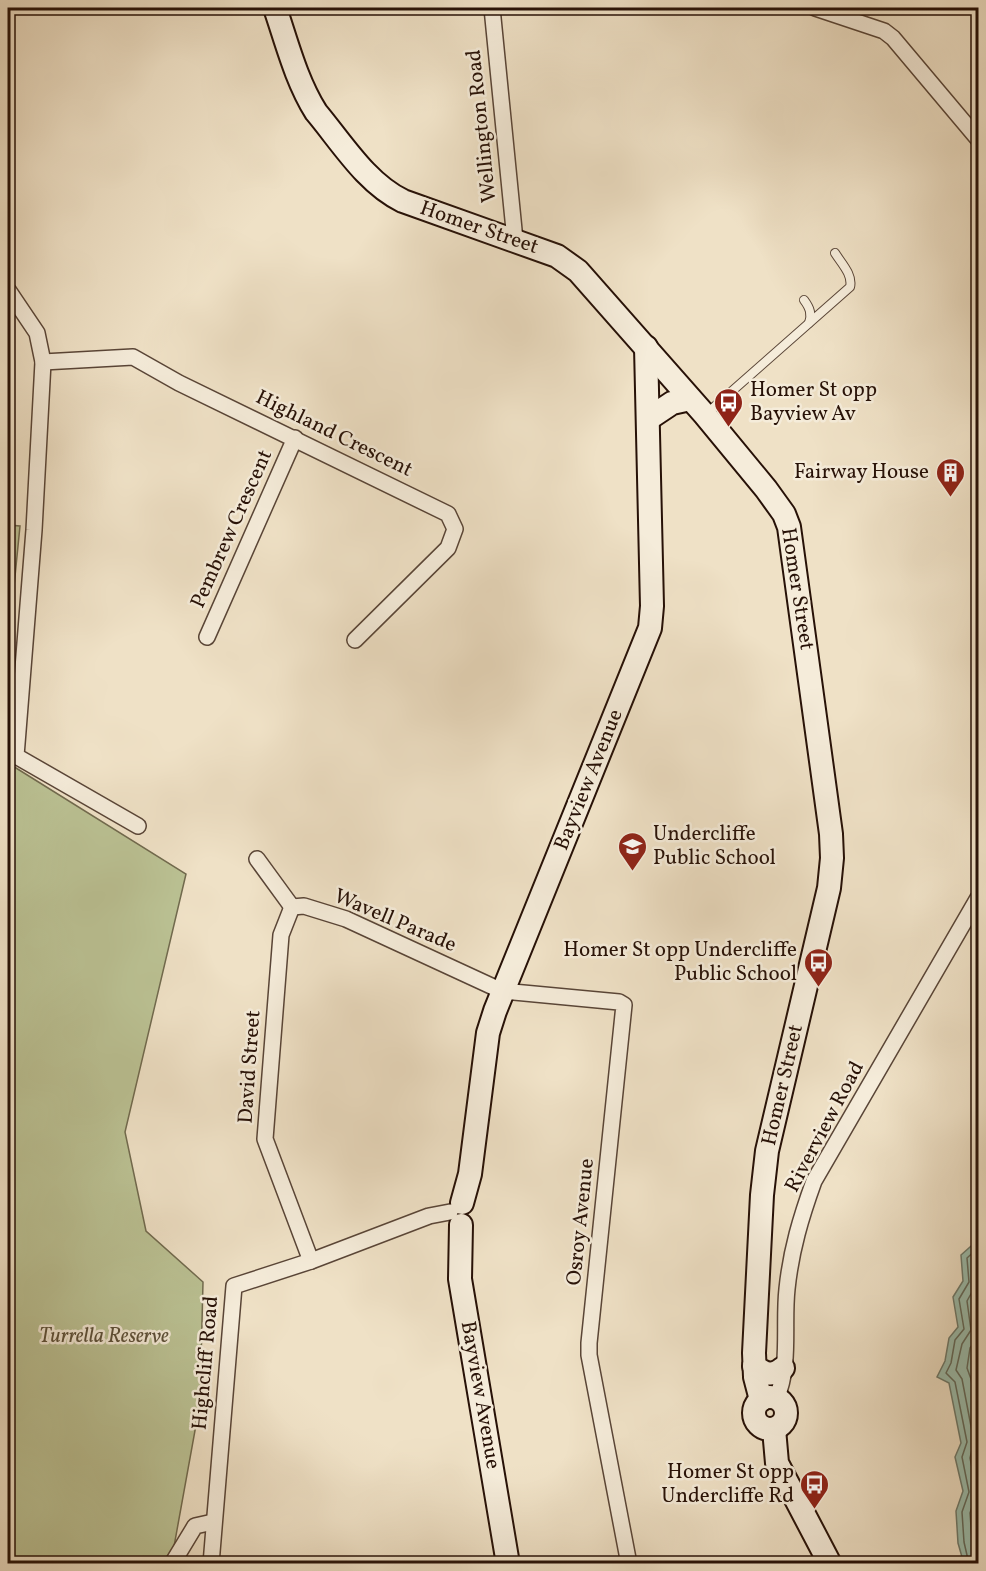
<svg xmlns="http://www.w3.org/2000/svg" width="986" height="1571" font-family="Vollkorn,serif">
  <rect width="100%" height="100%" fill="#efe1c6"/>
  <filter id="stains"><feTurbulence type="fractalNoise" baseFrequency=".00333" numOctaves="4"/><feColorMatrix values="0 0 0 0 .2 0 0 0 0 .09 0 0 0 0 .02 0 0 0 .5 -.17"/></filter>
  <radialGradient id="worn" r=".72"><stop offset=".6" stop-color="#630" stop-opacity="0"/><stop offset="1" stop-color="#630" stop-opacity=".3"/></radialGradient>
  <g fill="#bbc294" stroke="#716a4e" stroke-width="1.5">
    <path d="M8,525L20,526L8,647Z"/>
    <path d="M8,763L186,874L125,1132L146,1231L203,1282L200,1403L171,1563H8Z"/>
  </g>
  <path fill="#9bbeae" stroke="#6d796b" stroke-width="1.5" d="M978,1240V1563L964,1564L958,1543L956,1511L963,1491L955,1457L961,1443L949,1383L937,1377L945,1361L949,1338L958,1327L953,1297L963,1281L961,1255Z"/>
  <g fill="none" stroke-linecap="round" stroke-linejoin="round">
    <g stroke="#61685a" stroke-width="1.5">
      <path d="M978,1337L970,1348L967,1368L971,1379L978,1418"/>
      <path d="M969,1564L964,1542L962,1512L969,1492L962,1457L967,1442L955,1382L946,1373L951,1363L955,1340L964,1329L959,1299L969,1282L967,1258L978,1248"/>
      <path d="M977,1564L972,1540L970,1513L977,1492L970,1458L974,1442L962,1379L956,1370L962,1344L971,1330L967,1301L977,1283L975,1261L978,1257"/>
    </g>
    <defs>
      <g id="lane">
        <path d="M804,300C810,308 812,314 809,323"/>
        <path d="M706,414L850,287C853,275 842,264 835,253"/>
      </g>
      <g id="street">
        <path d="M492,8L515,240"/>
        <path d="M815,8L884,31L893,38L978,139"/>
        <path d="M8,290L37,333L43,362L34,530L16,756L138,826"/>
        <path d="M43,362L133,357L179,383L448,514L455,529L448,548L355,640"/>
        <path d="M207,637L295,438"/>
        <path d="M257,859L292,907L304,906L346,919L502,991L619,1002L624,1005L589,1343V1355L629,1564"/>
        <path d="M292,907L281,935L265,1139L311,1261"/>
        <path d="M776,1399C791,1366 783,1324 787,1289C791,1250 801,1217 814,1181L978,898"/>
        <path d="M172,1564L195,1526L213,1522"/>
        <path d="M211,1564L234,1286L311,1261L429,1216L450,1212"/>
      </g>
      <g id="secondary">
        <path d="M275,8C287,43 296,80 316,112C342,143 366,183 403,201L557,256L578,271L705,415L766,489L784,514L789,527L831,834L832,858L829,888L767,1151L762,1195L754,1353L755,1377L761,1400"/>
        <path d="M648,419L672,403L690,399"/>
        <path d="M462,1203L470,1174L488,1033L495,1011L650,628L652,606L646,347"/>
        <path d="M461,1225L460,1279L508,1564"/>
        <path d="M754,1366C765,1374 772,1377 783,1368"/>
        <circle cx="770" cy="1413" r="16"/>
        <path d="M774,1429L777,1463L830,1564"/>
      </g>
    </defs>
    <use href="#lane" stroke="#594537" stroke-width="10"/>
    <use href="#street" stroke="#594537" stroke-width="18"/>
    <use href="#secondary" stroke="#271107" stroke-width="26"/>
    <use href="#lane" stroke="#f5ecda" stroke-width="8"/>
    <use href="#street" stroke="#f5ecda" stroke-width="15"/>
    <use href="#secondary" stroke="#f5ecda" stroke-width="22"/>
  </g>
  <defs>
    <symbol id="bus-pin" viewBox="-11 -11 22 30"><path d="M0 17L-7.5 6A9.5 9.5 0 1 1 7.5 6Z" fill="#8f2418" stroke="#f5ecda"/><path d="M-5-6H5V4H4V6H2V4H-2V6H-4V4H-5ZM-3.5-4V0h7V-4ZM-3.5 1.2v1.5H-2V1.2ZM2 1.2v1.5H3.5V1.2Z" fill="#fff"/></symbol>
    <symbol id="building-pin" viewBox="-11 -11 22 30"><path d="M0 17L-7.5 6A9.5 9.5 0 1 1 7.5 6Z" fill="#8f2418" stroke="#f5ecda"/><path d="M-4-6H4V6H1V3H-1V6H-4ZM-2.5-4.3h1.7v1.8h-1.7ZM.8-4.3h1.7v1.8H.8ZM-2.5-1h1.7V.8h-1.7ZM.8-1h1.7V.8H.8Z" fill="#fff"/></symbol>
    <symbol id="school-pin" viewBox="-11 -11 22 30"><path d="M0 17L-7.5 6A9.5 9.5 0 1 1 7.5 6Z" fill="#8f2418" stroke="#f5ecda"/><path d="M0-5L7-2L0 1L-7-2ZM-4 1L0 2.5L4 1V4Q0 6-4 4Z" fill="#fff"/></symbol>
  </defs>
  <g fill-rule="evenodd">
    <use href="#bus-pin" x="712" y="386" width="33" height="45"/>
    <use href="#building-pin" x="934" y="456" width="33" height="45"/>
    <use href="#school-pin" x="616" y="830" width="33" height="45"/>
    <use href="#bus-pin" x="802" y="946" width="33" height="45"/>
    <use href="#bus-pin" x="798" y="1468" width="33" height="45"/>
  </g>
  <g text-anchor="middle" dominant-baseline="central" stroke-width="5" stroke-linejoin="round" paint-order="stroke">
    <g font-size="21" fill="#271107" stroke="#f5ecda">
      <text transform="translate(482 126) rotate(-96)">Wellington Road</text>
      <text transform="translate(479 228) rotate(19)">Homer Street</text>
      <text transform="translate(334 434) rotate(26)">Highland Crescent</text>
      <text transform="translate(232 529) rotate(-66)">Pembrew Crescent</text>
      <text transform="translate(797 589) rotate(81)">Homer Street</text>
      <text transform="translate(589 780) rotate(-68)">Bayview Avenue</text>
      <text transform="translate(395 921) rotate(23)">Wavell Parade</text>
      <text transform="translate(250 1067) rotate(-86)">David Street</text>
      <text transform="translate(783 1085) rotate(-77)">Homer Street</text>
      <text transform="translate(825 1127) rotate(-62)">Riverview Road</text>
      <text transform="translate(581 1222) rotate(-84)">Osroy Avenue</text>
      <text transform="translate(206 1363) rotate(-85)">Highcliff Road</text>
      <text transform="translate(480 1395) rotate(80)">Bayview Avenue</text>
    </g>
    <g font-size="21" fill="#271107" stroke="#f5ecda" text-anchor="end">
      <text x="750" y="390" text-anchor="start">Homer St opp<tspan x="750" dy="24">Bayview Av</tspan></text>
      <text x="929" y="472">Fairway House</text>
      <text x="653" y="834" text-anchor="start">Undercliffe<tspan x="653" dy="24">Public School</tspan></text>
      <text x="797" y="950">Homer St opp Undercliffe<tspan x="797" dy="24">Public School</tspan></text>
      <text x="794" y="1472">Homer St opp<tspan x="794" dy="24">Undercliffe Rd</tspan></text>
    </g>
    <g font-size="21" font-style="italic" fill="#5b4f38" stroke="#f5ecda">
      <text x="104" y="1336">Turrella Reserve</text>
    </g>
  </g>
  <rect width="986" height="1571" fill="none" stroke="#efe1c6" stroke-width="30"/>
  <rect x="9" y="9" width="968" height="1553" fill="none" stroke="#271107" stroke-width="3"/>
  <rect x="15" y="15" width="956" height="1541" fill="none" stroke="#271107" stroke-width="1.5"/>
  <rect width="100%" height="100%" filter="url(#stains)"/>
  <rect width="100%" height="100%" fill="url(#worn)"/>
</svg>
